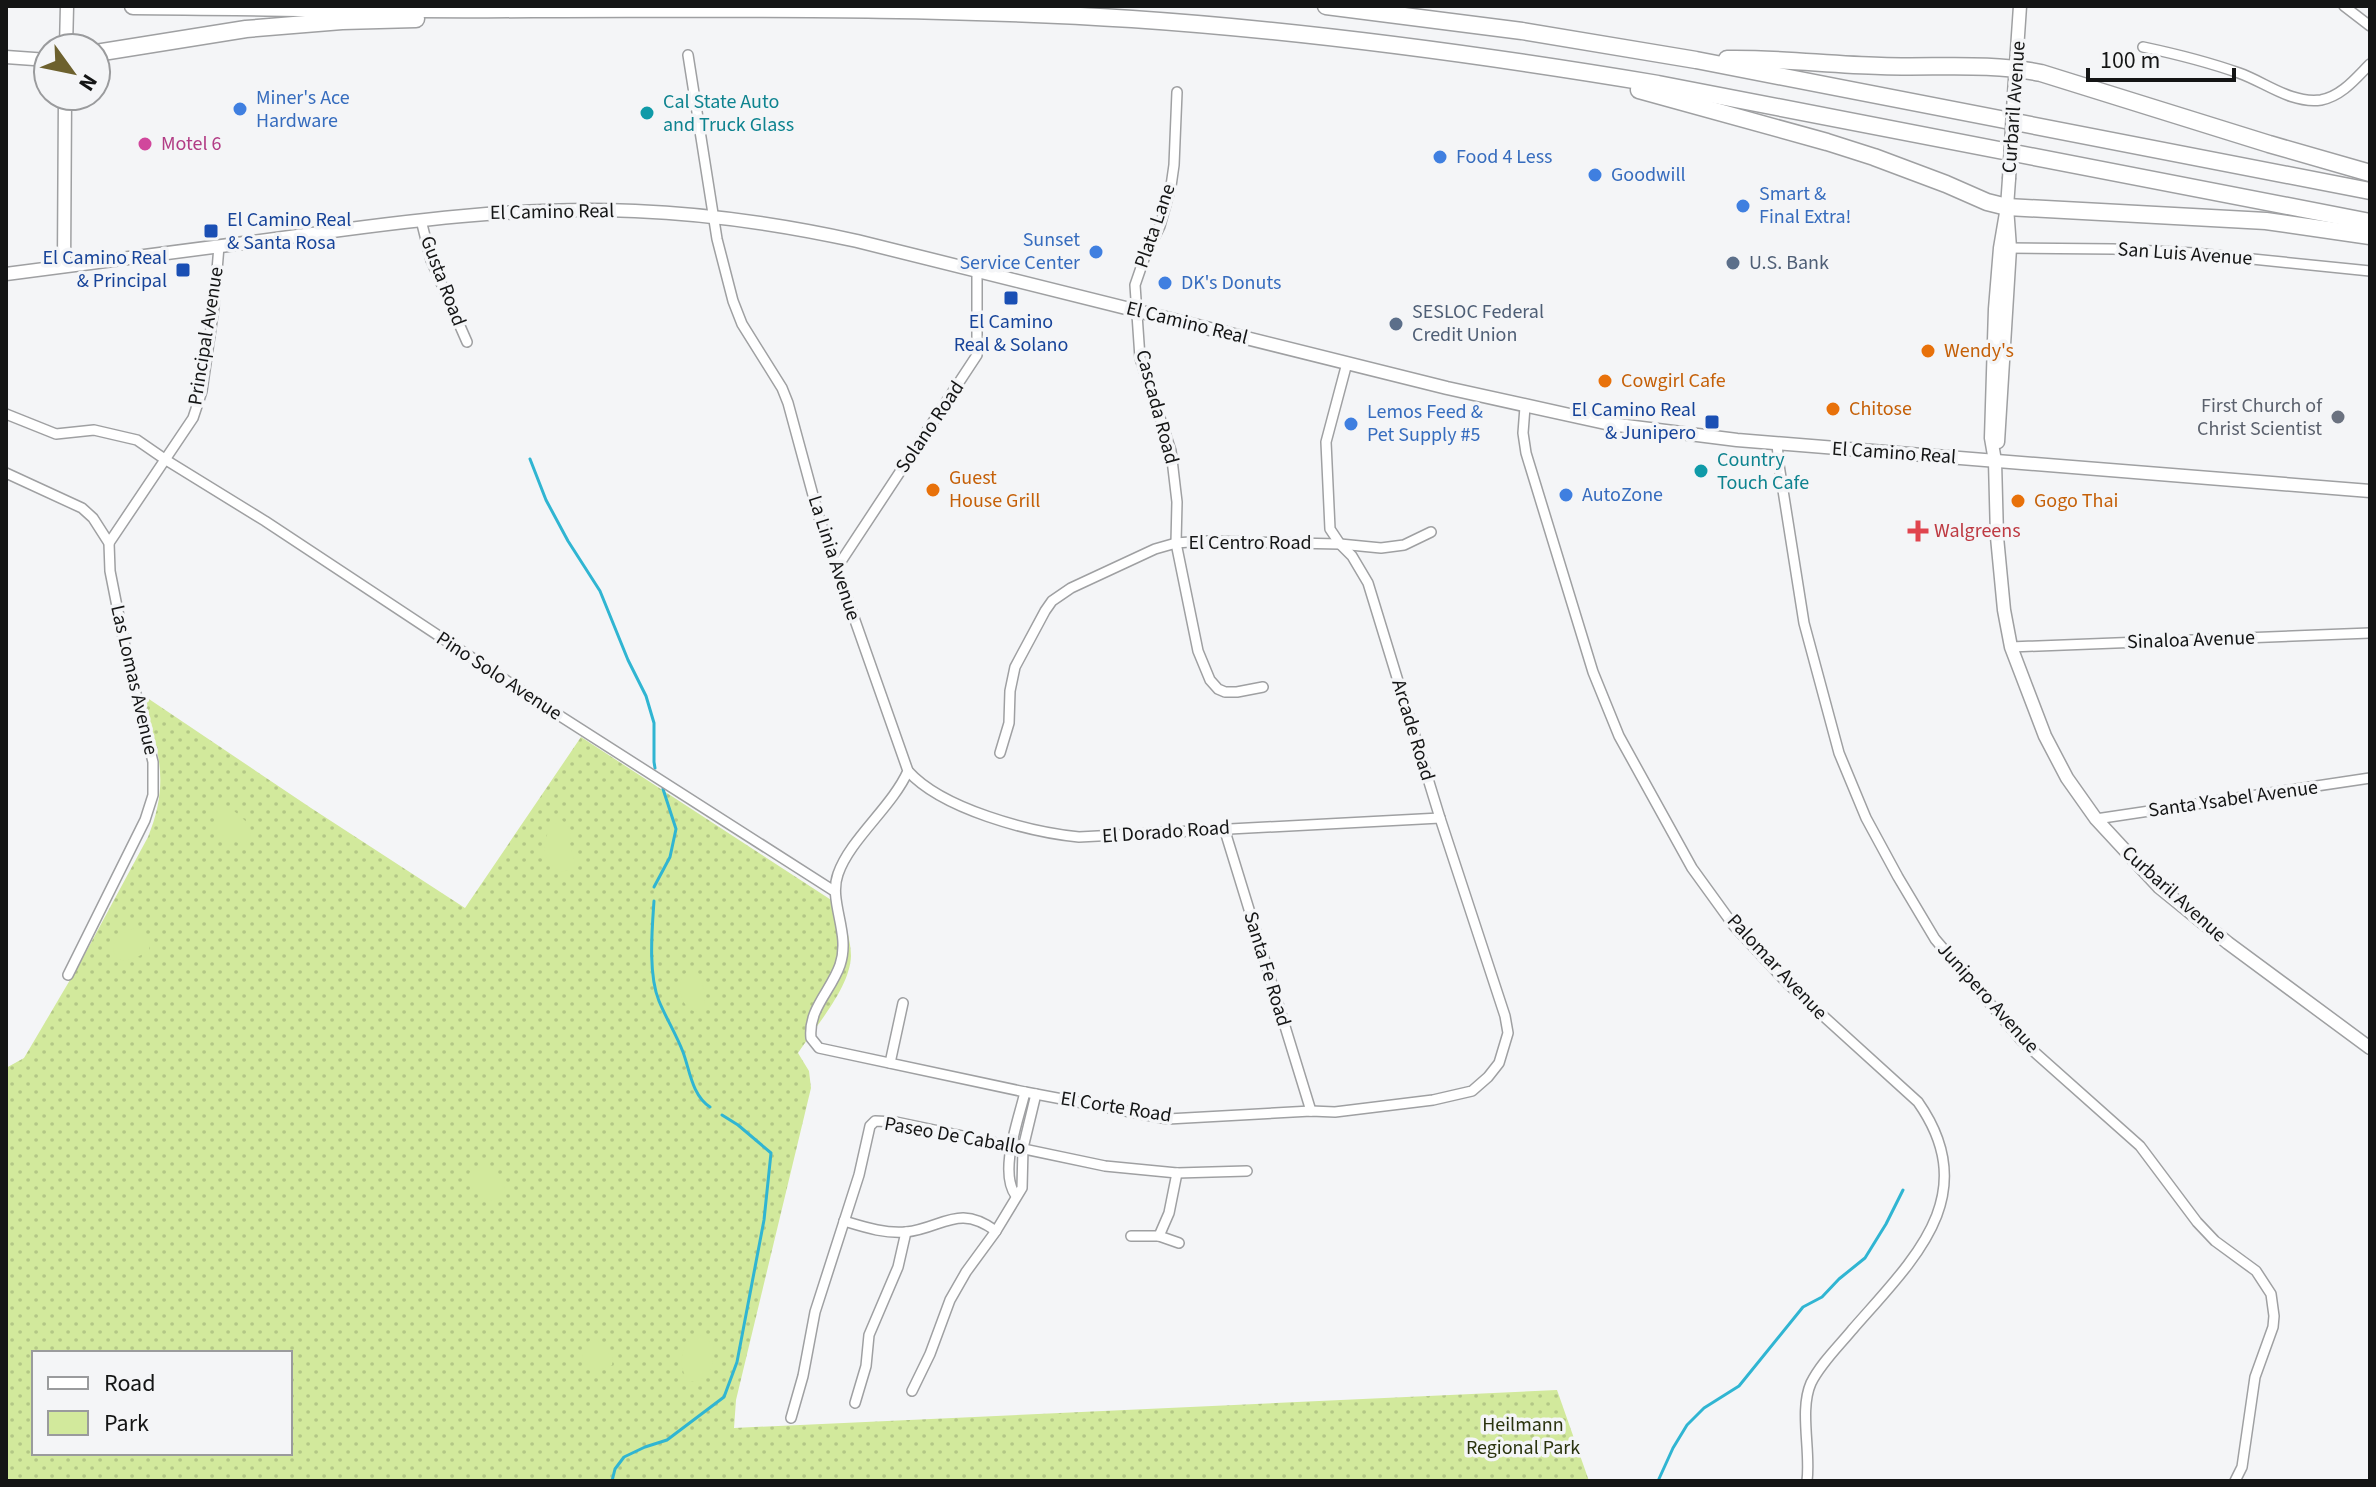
<svg xmlns="http://www.w3.org/2000/svg" width="2376" height="1487" font-family="'Source Sans 3',sans-serif">
  <defs>
    <pattern id="green-dots" width="8" height="8" patternUnits="userSpaceOnUse" patternTransform="scale(2)"><rect width="8" height="8" fill="#d2e99c"/><path d="M2 2h.1M6 6h.1" fill="none" stroke="#b3c786" stroke-width="1.8" stroke-linecap="round"/></pattern>
  </defs>
  <rect width="100%" height="100%" fill="#f4f5f7"/>
  <path fill="url(#green-dots)" fill-rule="evenodd" d="M140,693L311,808L465,908L581,737L842,907C844,924 851,939 851,956C850,988 815,1027 798,1053L809,1071L811,1088L736,1400L734,1428L1557,1390L1589,1481H6V1068L24,1058L80,963L148,837C171,780 158,748 140,693ZM34,1353H290V1453H34Z"/>
  <g fill="#d2e99c">
    <path d="M224,809L233,810L250,825L251,836L246,843C228,844 207,829 217,810Z"/>
    <path d="M562,820L571,830C571,835 570,840 570,844C572,858 582,865 563,872C536,864 541,827 562,820Z"/>
    <path d="M135,928L141,929L151,938L149,950C106,980 103,935 135,928Z"/>
    <path d="M690,971L699,974L704,989L705,1004L697,1012C681,1009 677,988 683,975Z"/>
    <path d="M476,1170H488L504,1182L505,1192L499,1201C485,1203 471,1191 467,1178L470,1172Z"/>
    <path d="M697,1334L713,1343C714,1363 714,1380 690,1382C676,1368 680,1344 697,1334Z"/>
    <path d="M592,1339L598,1341L613,1358L612,1365C590,1379 569,1353 592,1339Z"/>
  </g>
  <g fill="none" stroke-linecap="round" stroke-linejoin="round">
    <g stroke="#30b5d2" stroke-width="3">
      <path d="M530,459L546,500L568,541L600,591L628,660L646,696L654,723V762L655,768"/>
      <path d="M654,887L670,857L676,829L663,789"/>
      <path d="M654,901C652,930 648,974 659,1001C666,1018 676,1034 683,1052C690,1071 692,1095 710,1107"/>
      <path d="M612,1481L615,1469L624,1457L645,1447L667,1440L724,1397L737,1362L764,1220L771,1153L738,1125L722,1115"/>
      <path d="M1658,1481L1673,1448L1687,1425L1704,1408L1739,1386L1803,1307L1822,1297L1839,1279L1865,1258L1886,1224L1903,1190"/>
    </g>
    <defs>
      <g id="street">
        <path d="M2344,6L2370,26"/>
        <path d="M2143,47C2176,54 2208,62 2239,73C2265,82 2291,104 2321,100C2342,96 2356,78 2370,64"/>
        <path d="M688,55L717,239L733,301L742,324L782,388L788,403L820,521L908,771C892,807 850,839 838,874C828,902 851,933 840,965C831,991 808,1009 811,1038L819,1048L1025,1092L1168,1119L1311,1111L1335,1112L1433,1100L1472,1091L1488,1077L1499,1063L1508,1033L1505,1016L1440,818L1368,583L1352,556L1340,544L1330,529L1326,442L1347,363"/>
        <path d="M1177,92L1174,165L1171,186L1160,226L1145,256L1135,285L1140,358L1171,451L1177,502L1176,543L1198,651L1210,680L1218,689L1225,692H1237L1263,687"/>
        <path d="M421,220L431,260L467,342"/>
        <path d="M2007,248L2113,249L2194,253L2370,271"/>
        <path d="M1525,407L1523,433L1526,453L1593,672L1619,736L1692,868L1734,926L1788,984L1918,1102C1984,1196 1913,1260 1852,1330C1838,1347 1821,1363 1811,1383C1799,1410 1811,1451 1807,1481"/>
        <path d="M6,414L56,434L94,430L137,440L166,460L265,521L557,714L834,891"/>
        <path d="M1777,444L1779,465L1804,623L1839,753L1866,818L1898,877L1935,939L2022,1041L2140,1146L2197,1222L2215,1241L2256,1271L2271,1294L2274,1316L2273,1327L2255,1377L2242,1467L2235,1481"/>
        <path d="M6,473L82,508L93,518L109,543L110,571L128,662L153,762V795L145,820L68,975"/>
        <path d="M109,543L193,418L202,391L214,307L219,246"/>
        <path d="M836,569L977,355V271"/>
        <path d="M2011,647L2370,633"/>
        <path d="M1000,753L1009,723L1010,691L1015,667L1045,611L1052,601L1071,588L1155,549L1176,543L1203,541L1340,544L1381,548L1404,545L1431,532"/>
        <path d="M908,771C942,809 1029,832 1079,837L1440,818"/>
        <path d="M2096,819L2370,778"/>
        <path d="M1224,828L1311,1111"/>
        <path d="M890,1063L903,1003"/>
        <path d="M1016,1196C998,1172 1019,1119 1025,1092"/>
        <path d="M844,1221C864,1227 885,1234 906,1232C943,1228 958,1203 996,1231"/>
        <path d="M1131,1236H1159L1179,1243"/>
        <path d="M1159,1236L1169,1213L1177,1173"/>
        <path d="M912,1391L930,1354L950,1300L966,1272L996,1231L1022,1188L1023,1148L1036,1094"/>
        <path d="M855,1403L866,1366L869,1335L898,1267L906,1232"/>
        <path d="M791,1418L803,1376L815,1312L859,1175L870,1126L875,1121L896,1122L1105,1166L1177,1173L1247,1171"/>
      </g>
      <g id="secondary">
        <path d="M66,48L67,6"/>
        <path d="M6,57L48,60"/>
        <path d="M2014,94L2020,6"/>
        <path d="M2007,207L2000,248L1995,309L1991,438L1995,461L1997,537L2004,610L2011,647L2045,736L2067,778L2096,819L2159,887L2228,943L2370,1048"/>
        <path d="M64,266L65,96"/>
        <path d="M6,274C100,261 195,249 290,237C404,221 519,206 635,211C710,214 784,225 857,241L1447,388L1610,424L1737,440L2370,491"/>
        <path d="M1998,442L2010,248L2007,207L2009,179"/>
      </g>
      <g id="highway">
        <path d="M133,6C266,7 400,10 533,9C732,9 933,6 1132,19C1309,31 1484,55 1658,84L2370,222"/>
        <path d="M1326,6L1522,31L1696,60L2370,191"/>
        <path d="M96,53L246,29L342,21L416,19"/>
        <path d="M1727,59C1779,58 1830,65 1881,66C1935,68 1988,62 2041,73L2269,144L2370,173"/>
        <path d="M1639,90L1827,142L1874,157L1946,184L1987,202L2007,207L2266,221L2370,236"/>
      </g>
    </defs>
    <use href="#street" stroke="#9fa0a2" stroke-width="12"/>
    <use href="#secondary" stroke="#9fa0a2" stroke-width="15"/>
    <use href="#highway" stroke="#9fa0a2" stroke-width="19"/>
    <use href="#street" stroke="#fff" stroke-width="9"/>
    <use href="#secondary" stroke="#fff" stroke-width="12"/>
    <use href="#highway" stroke="#fff" stroke-width="16"/>
    <defs>
      <path id="secondary-bridge" d="M2009,179L2014,94"/>
    </defs>
    <use href="#secondary-bridge" stroke="#9fa0a2" stroke-width="15" stroke-linecap="butt"/>
    <use href="#secondary-bridge" stroke="#fff" stroke-width="12"/>
  </g>
  <g fill="#3f7fe0" stroke="#f4f5f7" stroke-width="3">
    <circle cx="240" cy="109" r="8"/>
    <circle cx="1440" cy="157" r="8"/>
    <circle cx="1595" cy="175" r="8"/>
    <circle cx="1743" cy="206" r="8"/>
    <circle cx="1096" cy="252" r="8"/>
    <circle cx="1165" cy="283" r="8"/>
    <circle cx="1351" cy="424" r="8"/>
    <circle cx="1566" cy="495" r="8"/>
  </g>
  <g fill="#0f9aa8" stroke="#f4f5f7" stroke-width="3">
    <circle cx="647" cy="113" r="8"/>
    <circle cx="1701" cy="471" r="8"/>
  </g>
  <circle fill="#d1479c" stroke="#f4f5f7" stroke-width="3" cx="145" cy="144" r="8"/>
  <g fill="#1a4fb4" stroke="#f4f5f7" stroke-width="3">
    <rect x="203" y="223" width="16" height="16" rx="4"/>
    <rect x="175" y="262" width="16" height="16" rx="4"/>
    <rect x="1003" y="290" width="16" height="16" rx="4"/>
    <rect x="1704" y="414" width="16" height="16" rx="4"/>
  </g>
  <g fill="#5c6f8a" stroke="#f4f5f7" stroke-width="3">
    <circle cx="1733" cy="263" r="8"/>
    <circle cx="1396" cy="324" r="8"/>
  </g>
  <g fill="#e8710a" stroke="#f4f5f7" stroke-width="3">
    <circle cx="1928" cy="351" r="8"/>
    <circle cx="1605" cy="381" r="8"/>
    <circle cx="1833" cy="409" r="8"/>
    <circle cx="933" cy="490" r="8"/>
    <circle cx="2018" cy="501" r="8"/>
  </g>
  <circle fill="#6b7280" stroke="#f4f5f7" stroke-width="3" cx="2338" cy="417" r="8"/>
  <path fill="#e0444e" stroke="#f4f5f7" stroke-width="3" d="M1914 519h8v8h8v8h-8v8h-8v-8h-8v-8h8z"/>
  <g text-anchor="middle" dominant-baseline="central" stroke-width="7" stroke-linejoin="round" paint-order="stroke">
    <g font-size="20" fill="#366cbe" stroke="#f4f5f7" text-anchor="start">
      <text x="256" y="98">Miner's Ace<tspan x="256" dy="23">Hardware</tspan></text>
      <text x="1456" y="157">Food 4 Less</text>
      <text x="1611" y="175">Goodwill</text>
      <text x="1759" y="194">Smart &amp;<tspan x="1759" dy="23">Final Extra!</tspan></text>
      <text x="1080" y="240" text-anchor="end">Sunset<tspan x="1080" dy="23">Service Center</tspan></text>
      <text x="1181" y="283">DK's Donuts</text>
      <text x="1367" y="412">Lemos Feed &amp;<tspan x="1367" dy="23">Pet Supply #5</tspan></text>
      <text x="1582" y="495">AutoZone</text>
    </g>
    <g font-size="20" fill="#0d838f" stroke="#f4f5f7" text-anchor="start">
      <text x="663" y="102">Cal State Auto<tspan x="663" dy="23">and Truck Glass</tspan></text>
      <text x="1717" y="460">Country<tspan x="1717" dy="23">Touch Cafe</tspan></text>
    </g>
    <g font-size="20" fill="#141515" stroke="#f4f5f7">
      <text transform="translate(2014 107) rotate(-86)">Curbaril Avenue</text>
      <text transform="translate(552 212) rotate(-1)">El Camino Real</text>
      <text transform="translate(1155 226) rotate(-71)">Plata Lane</text>
      <text transform="translate(2185 254) rotate(4)">San Luis Avenue</text>
      <text transform="translate(443 281) rotate(69)">Gusta Road</text>
      <text transform="translate(1187 323) rotate(14)">El Camino Real</text>
      <text transform="translate(206 336) rotate(-81)">Principal Avenue</text>
      <text transform="translate(1157 407) rotate(75)">Cascada Road</text>
      <text transform="translate(930 427) rotate(-56)">Solano Road</text>
      <text transform="translate(1894 453) rotate(4)">El Camino Real</text>
      <text x="1250" y="543">El Centro Road</text>
      <text transform="translate(834 558) rotate(72)">La Linia Avenue</text>
      <text transform="translate(2191 640) rotate(-2)">Sinaloa Avenue</text>
      <text transform="translate(499 676) rotate(33)">Pino Solo Avenue</text>
      <text transform="translate(134 680) rotate(77)">Las Lomas Avenue</text>
      <text transform="translate(1413 730) rotate(73)">Arcade Road</text>
      <text transform="translate(2233 799) rotate(-8)">Santa Ysabel Avenue</text>
      <text transform="translate(1166 832) rotate(-4)">El Dorado Road</text>
      <text transform="translate(2174 894) rotate(42)">Curbaril Avenue</text>
      <text transform="translate(1777 967) rotate(47)">Palomar Avenue</text>
      <text transform="translate(1267 969) rotate(73)">Santa Fe Road</text>
      <text transform="translate(1988 998) rotate(48)">Junipero Avenue</text>
      <text transform="translate(1116 1107) rotate(9)">El Corte Road</text>
      <text transform="translate(955 1136) rotate(10)">Paseo De Caballo</text>
    </g>
    <g font-size="20" fill="#b23c85" stroke="#f4f5f7" text-anchor="start">
      <text x="161" y="144">Motel 6</text>
    </g>
    <g font-size="20" fill="#164399" stroke="#f4f5f7" text-anchor="end">
      <text x="227" y="220" text-anchor="start">El Camino Real<tspan x="227" dy="23">&amp; Santa Rosa</tspan></text>
      <text x="167" y="258">El Camino Real<tspan x="167" dy="23">&amp; Principal</tspan></text>
      <text x="1011" y="322" text-anchor="middle">El Camino<tspan x="1011" dy="23">Real &amp; Solano</tspan></text>
      <text x="1696" y="410">El Camino Real<tspan x="1696" dy="23">&amp; Junipero</tspan></text>
    </g>
    <g font-size="20" fill="#4e5e75" stroke="#f4f5f7" text-anchor="start">
      <text x="1749" y="263">U.S. Bank</text>
      <text x="1412" y="312">SESLOC Federal<tspan x="1412" dy="23">Credit Union</tspan></text>
    </g>
    <g font-size="20" fill="#c56008" stroke="#f4f5f7" text-anchor="start">
      <text x="1944" y="351">Wendy's</text>
      <text x="1621" y="381">Cowgirl Cafe</text>
      <text x="1849" y="409">Chitose</text>
      <text x="949" y="478">Guest<tspan x="949" dy="23">House Grill</tspan></text>
      <text x="2034" y="501">Gogo Thai</text>
    </g>
    <g font-size="20" fill="#5b616d" stroke="#f4f5f7" text-anchor="end">
      <text x="2322" y="406">First Church of<tspan x="2322" dy="23">Christ Scientist</tspan></text>
    </g>
    <g font-size="20" fill="#be3a42" stroke="#f4f5f7" text-anchor="start">
      <text x="1934" y="531">Walgreens</text>
    </g>
    <g font-size="20" fill="#2a330e" stroke="#f4f5f7">
      <text x="1523" y="1425">Heilmann<tspan x="1523" dy="23">Regional Park</tspan></text>
    </g>
  </g>
  <rect width="2376" height="1487" fill="none" stroke="#141515" stroke-width="16"/>
  <rect x="32" y="1351" width="260" height="104" fill="#f4f5f7" stroke="#9a9b9d" stroke-width="2"/>
  <rect x="48" y="1377" width="40" height="12" fill="#ffffff" stroke="#9a9b9d" stroke-width="2"/>
  <text x="104" y="1391" font-size="24" fill="#141515">Road</text>
  <rect x="48" y="1411" width="40" height="24" fill="#d2e99c" stroke="#9a9b9d" stroke-width="2"/>
  <text x="104" y="1431" font-size="24" fill="#141515">Park</text>
  <g transform="translate(72 72) rotate(123)"><circle r="38" fill="#f4f5f7" stroke="#9a9b9d" stroke-width="2"/>
  <path d="M0-6L14 30L0 20L-14 30Z" fill="#6d612e"/>
  <text y="-12" font-size="22" font-weight="bold" text-anchor="middle" fill="#141515">N</text>
  </g>
  <path d="M2088 68v12h146v-12" fill="none" stroke="#141515" stroke-width="4"/>
  <text x="2100" y="68" font-size="24" fill="#141515" stroke="#f4f5f7" stroke-width="6" paint-order="stroke">100 m</text>
</svg>
